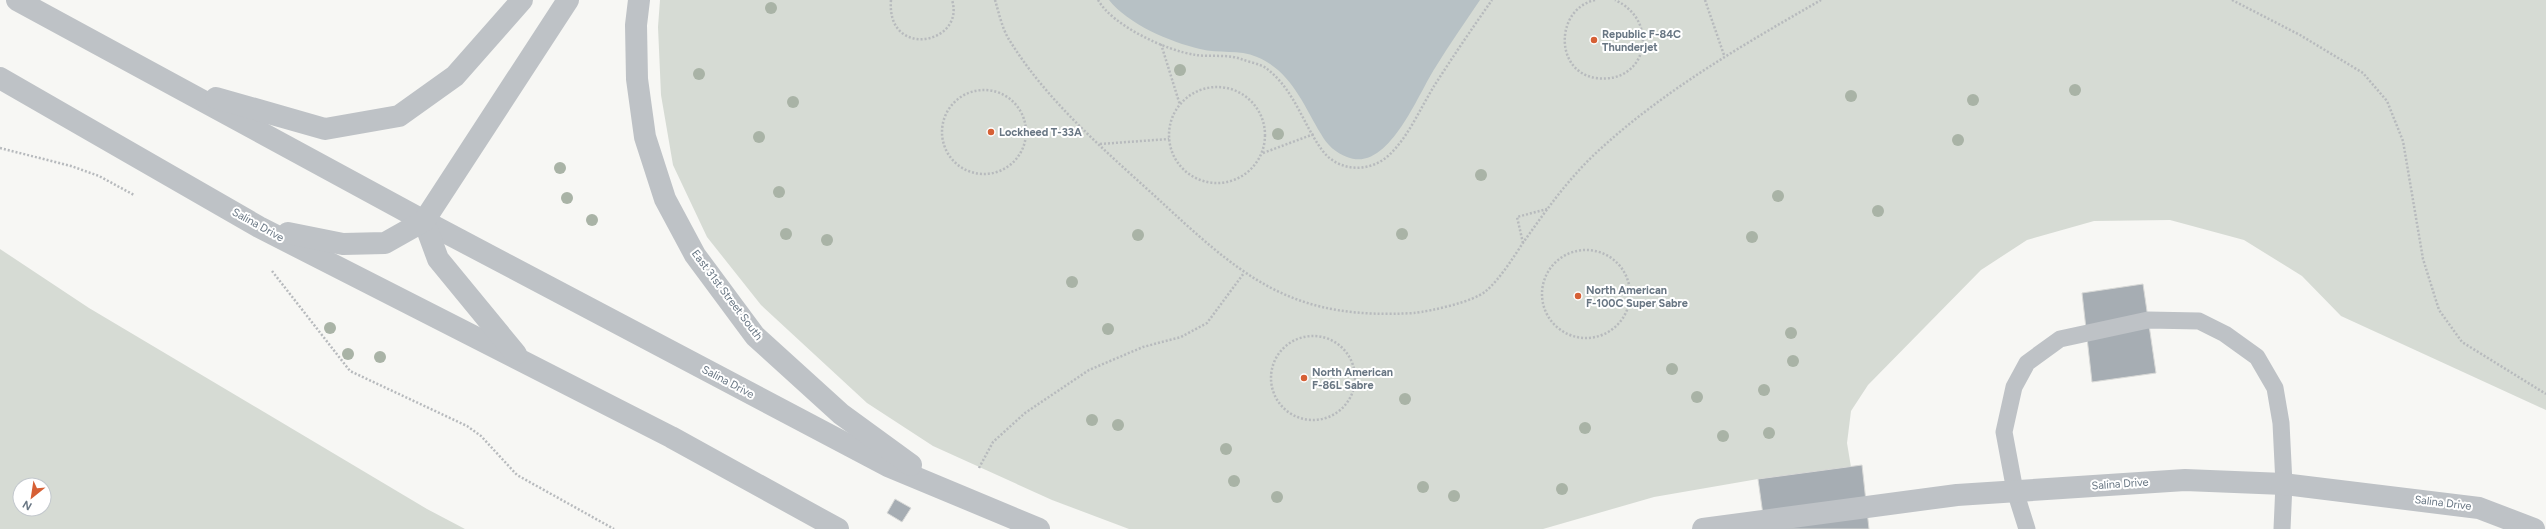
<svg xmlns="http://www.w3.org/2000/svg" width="2546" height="529" font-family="Figtree,sans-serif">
  <rect width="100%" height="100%" fill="#f7f7f4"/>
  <g fill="#d6dbd4" fill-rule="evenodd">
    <path d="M660,0H2546V410L2341,316L2302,276L2244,240L2170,220L2094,221L2027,240L1981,270L1868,385L1851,411L1847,443L1851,467L1758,479L1654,497L1543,529H1129L1052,500L933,446L867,403L761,305L707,237L673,165L661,95L658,27Z"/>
    <path d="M0,249L89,308L427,509L465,529H0ZM20,485H44V509H20Z"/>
  </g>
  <path fill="#b7c1c5" d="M1109,0H1480C1465,22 1449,45 1435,68C1418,94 1388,174 1347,157C1336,153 1327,145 1321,134C1303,104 1291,71 1257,57C1239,49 1219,54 1200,49C1170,42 1128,24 1109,0Z"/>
  <g fill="#a6adb3" stroke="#d8d9d7">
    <path d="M2143,284L2156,373L2092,382L2082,293Z"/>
    <path d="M1862,465L1869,529H1765L1758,479Z"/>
    <path d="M895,499L911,508L902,522L887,513Z"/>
  </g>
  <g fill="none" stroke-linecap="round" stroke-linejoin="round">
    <g stroke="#b7babd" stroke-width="2.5" stroke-dasharray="2 2" stroke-linecap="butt">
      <path d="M891,0C886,60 966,44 952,0"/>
      <path d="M995,0C999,13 1002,29 1010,41C1050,106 1114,158 1169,209C1250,284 1299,320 1414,313C1431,311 1473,302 1486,291C1501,278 1514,256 1525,240C1547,209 1569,178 1597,152C1664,90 1743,45 1821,0"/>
      <path d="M1098,0C1113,26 1167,51 1196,55C1210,57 1227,54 1241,59C1249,62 1260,64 1266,68C1294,89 1303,124 1322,150C1338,172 1369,173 1388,156C1409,137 1421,106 1436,83C1454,55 1473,27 1492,0"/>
      <path d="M1595,0C1555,9 1554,72 1596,78C1647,85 1661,21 1615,0"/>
      <path d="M1705,0L1724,55"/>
      <path d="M2232,0L2300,35L2363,73L2387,101L2403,141L2423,259L2439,310L2462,342L2546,394"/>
      <path d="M1161,44L1180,105"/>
      <circle cx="1217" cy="135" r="48"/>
      <circle cx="984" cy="132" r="42"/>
      <path d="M1100,144L1169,139"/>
      <path d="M0,148L71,166L99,176L134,195"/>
      <path d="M1263,153L1314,134"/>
      <path d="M1523,243L1517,217L1547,209"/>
      <circle cx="1586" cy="294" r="44"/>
      <path d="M272,271L350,371L467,426L481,436L517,475L614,529"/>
      <circle cx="1313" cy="378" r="42"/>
      <path d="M979,468L993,442L1025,413L1089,370L1143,347L1181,337L1207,323L1244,273"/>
    </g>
    <path stroke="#bec2c6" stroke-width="17" d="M2027,529L2015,491L2004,432L2014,387L2027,363L2060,339L2148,320L2199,321L2225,334L2257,357L2275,388L2281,423L2284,484L2282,529"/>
    <g stroke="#bec2c6" stroke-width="22">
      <path d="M17,0L424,221L888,466L1039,529"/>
      <path d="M639,0L636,25L637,79L645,137L665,199L695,255L755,336L841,414L911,465"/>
      <path d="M0,78L259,227L671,437L838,529"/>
      <path d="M216,98L325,129L399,116L455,76L522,0"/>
      <path d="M424,221L438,259L516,354"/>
      <path d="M288,233L343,244L385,243L424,221L568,0"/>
      <path d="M1703,529L1957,495L2185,480L2284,484L2479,508L2534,529"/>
    </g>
  </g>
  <g fill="#a9b3a6">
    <circle cx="771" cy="8" r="6"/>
    <circle cx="1180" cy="70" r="6"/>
    <circle cx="699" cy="74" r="6"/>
    <circle cx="2075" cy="90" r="6"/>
    <circle cx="1851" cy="96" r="6"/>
    <circle cx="1973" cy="100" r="6"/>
    <circle cx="793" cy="102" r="6"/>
    <circle cx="1278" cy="134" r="6"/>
    <circle cx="759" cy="137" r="6"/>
    <circle cx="1958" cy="140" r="6"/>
    <circle cx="560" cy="168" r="6"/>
    <circle cx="1481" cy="175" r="6"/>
    <circle cx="779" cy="192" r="6"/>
    <circle cx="1778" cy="196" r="6"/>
    <circle cx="567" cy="198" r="6"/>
    <circle cx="1878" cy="211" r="6"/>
    <circle cx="592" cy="220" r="6"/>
    <circle cx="786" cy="234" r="6"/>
    <circle cx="1402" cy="234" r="6"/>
    <circle cx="1138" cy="235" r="6"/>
    <circle cx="1752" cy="237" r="6"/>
    <circle cx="827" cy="240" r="6"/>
    <circle cx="1072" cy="282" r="6"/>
    <circle cx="330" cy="328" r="6"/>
    <circle cx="1108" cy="329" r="6"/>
    <circle cx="1791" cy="333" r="6"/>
    <circle cx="348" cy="354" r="6"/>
    <circle cx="380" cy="357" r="6"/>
    <circle cx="1793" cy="361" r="6"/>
    <circle cx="1672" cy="369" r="6"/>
    <circle cx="1764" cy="390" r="6"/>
    <circle cx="1697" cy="397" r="6"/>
    <circle cx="1405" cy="399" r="6"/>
    <circle cx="1092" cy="420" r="6"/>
    <circle cx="1118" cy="425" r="6"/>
    <circle cx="1585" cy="428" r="6"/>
    <circle cx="1769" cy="433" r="6"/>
    <circle cx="1723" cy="436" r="6"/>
    <circle cx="1226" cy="449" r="6"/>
    <circle cx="1234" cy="481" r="6"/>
    <circle cx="1423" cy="487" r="6"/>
    <circle cx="1562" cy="489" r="6"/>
    <circle cx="1454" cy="496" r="6"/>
    <circle cx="1277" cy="497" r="6"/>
  </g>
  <g fill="#d66035" stroke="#fff" stroke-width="1.5">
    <circle cx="1594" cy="40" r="4"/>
    <circle cx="991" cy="132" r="4"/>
    <circle cx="1578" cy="296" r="4"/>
    <circle cx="1304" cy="378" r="4"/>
  </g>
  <g text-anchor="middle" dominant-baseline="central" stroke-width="4" stroke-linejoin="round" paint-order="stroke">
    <g font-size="11" font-weight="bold" fill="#687683" stroke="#fff" text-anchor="start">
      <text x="1602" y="34">Republic F-84C<tspan x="1602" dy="13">Thunderjet</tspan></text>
      <text x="999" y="132">Lockheed T-33A</text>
      <text x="1586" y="290">North American<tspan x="1586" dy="13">F-100C Super Sabre</tspan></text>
      <text x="1312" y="372">North American<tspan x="1312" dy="13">F-86L Sabre</tspan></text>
    </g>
    <g font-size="11" fill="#687683" stroke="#fff">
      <text transform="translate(258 225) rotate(29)">Salina Drive</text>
      <text transform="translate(727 295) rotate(53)">East 31st Street South</text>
      <text transform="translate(728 382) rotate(28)">Salina Drive</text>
      <text transform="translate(2120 484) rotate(-4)">Salina Drive</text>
      <text transform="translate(2443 503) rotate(7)">Salina Drive</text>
    </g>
  </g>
  <g transform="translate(32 497) rotate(210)"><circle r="19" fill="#ffffff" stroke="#c3c8cd"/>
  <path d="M0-3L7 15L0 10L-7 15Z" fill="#d66035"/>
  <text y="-6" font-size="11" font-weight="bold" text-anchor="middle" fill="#687683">N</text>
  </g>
</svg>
